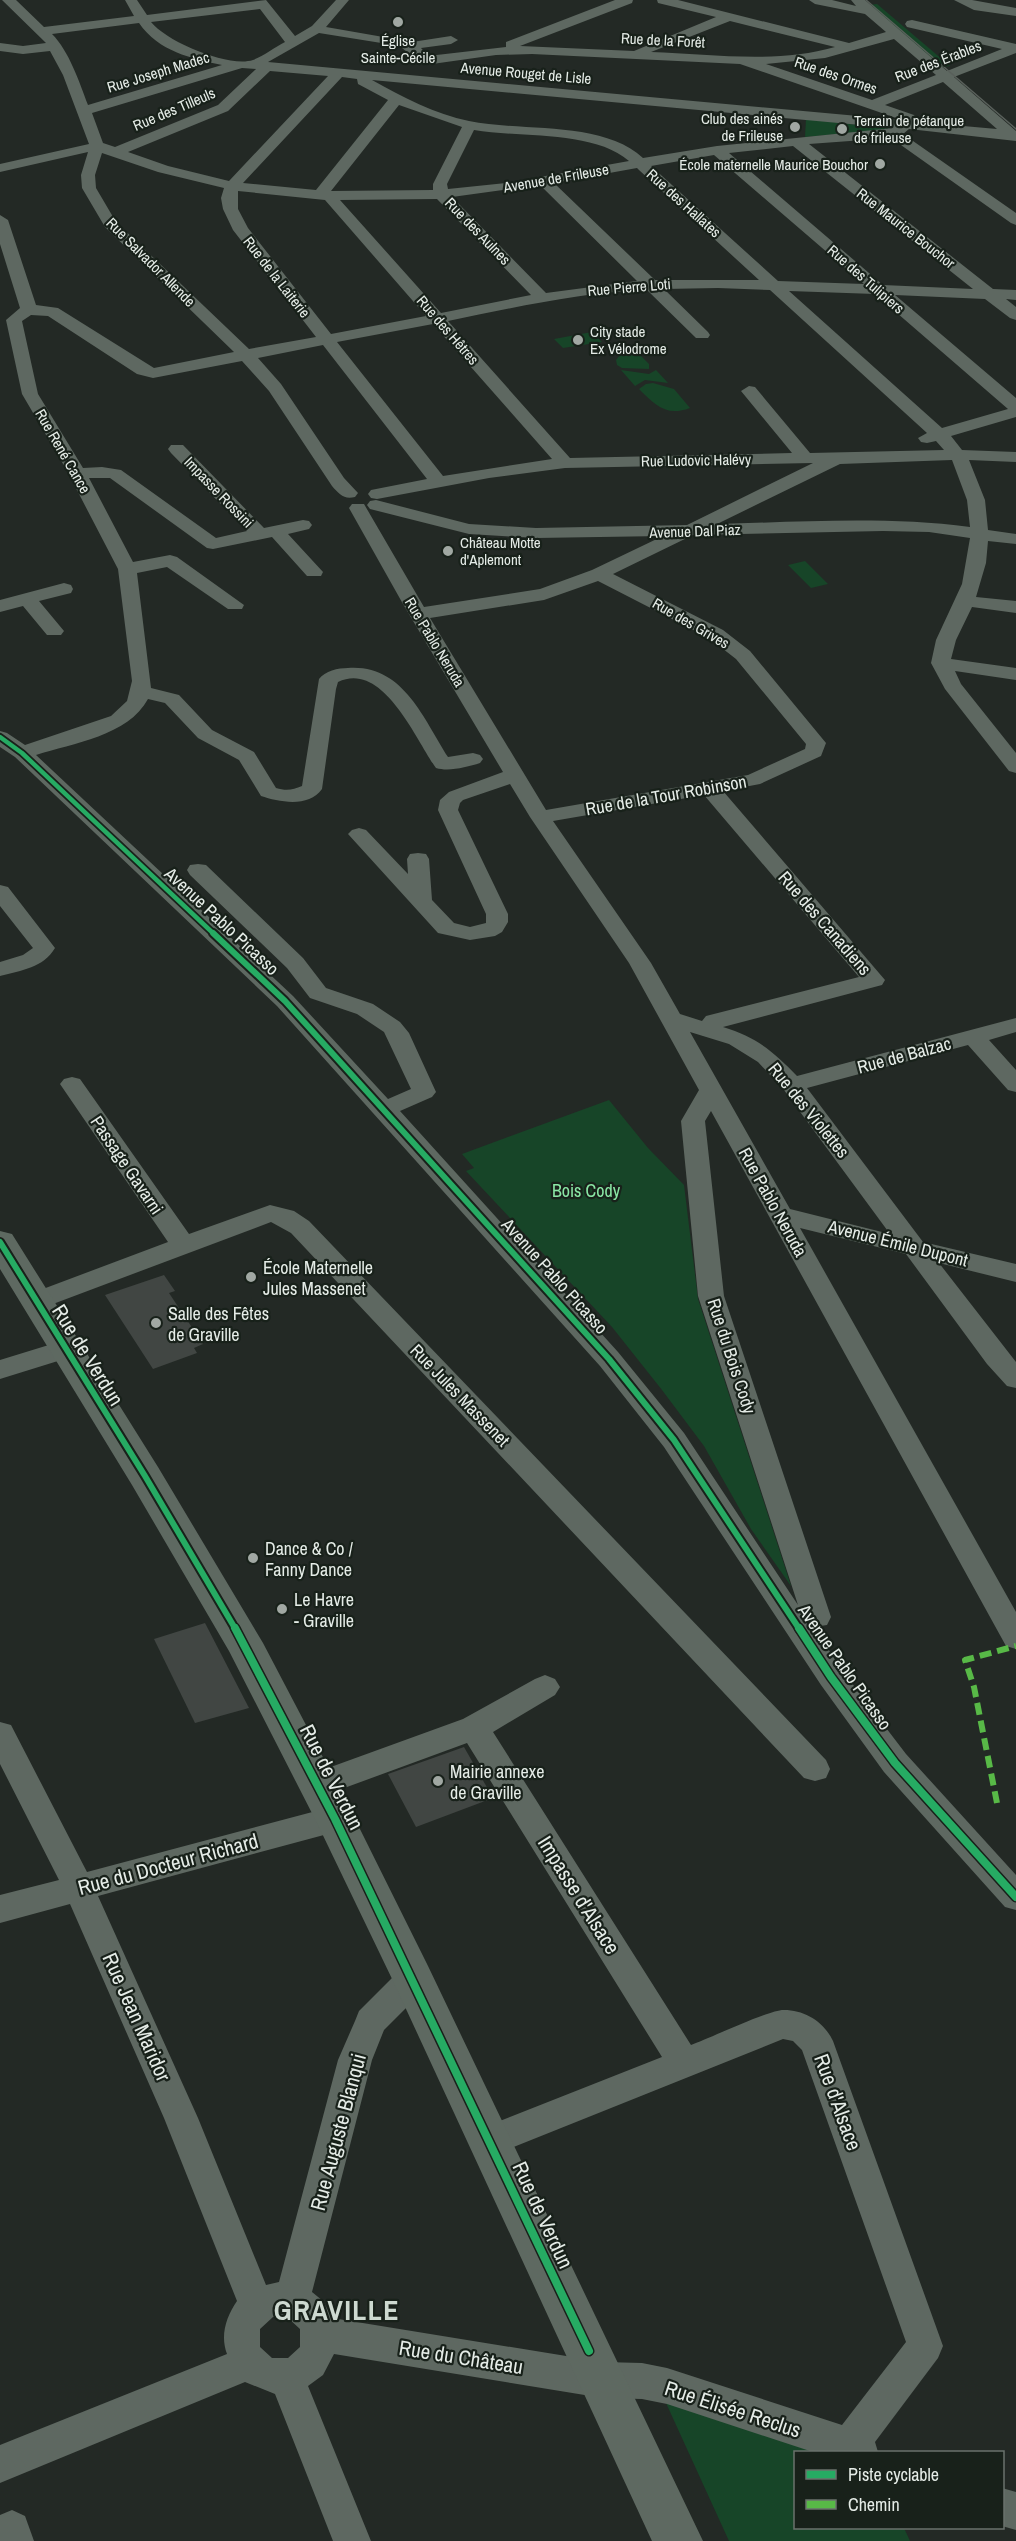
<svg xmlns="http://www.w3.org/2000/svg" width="1016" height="2541" font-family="'Archivo Narrow',sans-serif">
  <rect width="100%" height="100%" fill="#232925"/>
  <g fill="#174528">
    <path d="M877,4L950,66L941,67L869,5Z"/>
    <path d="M806,119L892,129L805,137Z"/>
    <path d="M592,332L602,342L563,348L554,339Z"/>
    <path d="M629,348L635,350L649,364V369L622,368L617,365L616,360L624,350Z"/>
    <path d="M621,370L649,374L656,370L668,383L645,380L635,386Z"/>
    <path d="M653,383L674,389L690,408C666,417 655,405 639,389L646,384Z"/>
    <path d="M805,561L828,584L811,588L788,565Z"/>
    <path d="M609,1100L648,1148L684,1185L698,1299L791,1586L751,1529L704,1446L662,1390L612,1327L466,1171L474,1168L462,1154Z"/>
    <path d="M666,2403L740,2420L817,2452H796V2528H904L910,2541H729Z"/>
  </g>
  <g fill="#414643">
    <path d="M164,1275L175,1291L169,1293L203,1344L194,1348L197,1353L153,1369L105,1295Z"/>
    <path d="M205,1623L249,1708L195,1723L154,1639Z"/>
    <path d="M464,1747L493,1798L416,1827L388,1774Z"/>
  </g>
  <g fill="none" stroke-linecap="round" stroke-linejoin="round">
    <g fill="#5e6861" fill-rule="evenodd">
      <path d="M2,0H16L44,27L134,16L125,0H137L147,15L266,0L295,36L312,26L336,0H349L326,27L412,42L451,36L458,40L451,44L421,48L428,56L506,47V42L615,0H633L632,3L520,46L634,51L716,17L658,3L657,0H678L849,43L886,32L865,14L815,4L809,0H832L856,6L851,0H865L947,71L1002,49L907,27L905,24L907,21L912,20L1016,44V53L954,77L1016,131V141L909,129L903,134L1016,213V225L1011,223L891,138L809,144L993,289L1016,290V300L1006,299L1016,307V320L1010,318L985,299L895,295L1016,398V417L951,436L962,450L1016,452V462L969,460L985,500L988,530L1016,534V544L988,541L986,563L976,597L1016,601V613L972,607L956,640L951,659L1016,668V680L955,671L961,684L1016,753V773L1009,771L945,689L931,663L936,640L962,584L970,538L929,532L883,531L693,535L613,574L723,630L750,651L826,743L821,756L760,784L723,791L885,980L882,985L723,1027C756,1037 773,1051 797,1076L1016,1018V1032L989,1040L1016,1070V1092L1008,1090L968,1045L807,1088L923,1242L1016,1264V1282L939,1263L1016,1362V1388L1007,1386L987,1364L906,1254L800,1228L1016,1612V1649L1006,1646L711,1111L705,1121L724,1296L831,1617L827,1625L814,1627L841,1669L906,1754L1016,1875V1910L1005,1907L884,1772L821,1685L664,1447L600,1366L277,1006L15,757L0,747V731L7,733L25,745L111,716L127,701L132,681L118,569L66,469L22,394L6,320L20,308L0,244V215L8,220L36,305L58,308L154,368L234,352L105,227L82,188L81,175L88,152L0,172V164L89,144L63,75L50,51L23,54L0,51V43L23,46L46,43ZM260,9L285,42C275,47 264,56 253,60C229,68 167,42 151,22ZM730,21L835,47C777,64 711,54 651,52ZM139,23C159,52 191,58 222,65L88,105C79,81 69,51 52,34ZM319,33L400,46L420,64L425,65L496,55L532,54L740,64L902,120L268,62ZM894,39L936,75L872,100L766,64L825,58ZM242,68L256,69L218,105L115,147L103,143L92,113ZM270,71L328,76L229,181L168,166L128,152L228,111ZM342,77L357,79L358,84L388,100L316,190L243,183ZM372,80L893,128L717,146L643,158C602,120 522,132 469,121C435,114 402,97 372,80ZM943,82L997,129L918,122L914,115L885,105ZM399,105L462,127L433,184V190L331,191ZM474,130C520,138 593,130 629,161L506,183L448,189L447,184ZM793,146L973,289L883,285L729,153ZM102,153L158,172L224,188L221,198L223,209L233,230L316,337L249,349L116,222L96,188L95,175ZM714,155L864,284L778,281L651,166ZM637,168L639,170L759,280H655L554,183ZM540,185L637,281L546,293L452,197ZM238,191L325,200L426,316L331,334L248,228L238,209ZM437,199L531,295L441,313L340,200ZM718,288L770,290L927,433L918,438L921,442L927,443L936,441L944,450L810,453L755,387L749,386L741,391L792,453L570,458L448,321C513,308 580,292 647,290L696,338H708L710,335L708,332L664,289ZM789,291L875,294L1008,409L942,428ZM31,315L48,316L137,374L153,378L242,361L269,391L332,486C339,494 344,500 355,497L358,493L344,478L281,384L258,358L323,345L427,479L371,490L368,494L371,498L377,499L489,478L565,468L813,463L687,525L536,528L469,524L376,500L370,501L367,505L370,509L469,534L536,538L663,536L592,570L540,589L424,607L364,504H352L349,508L403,604L503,772L449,792L440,800L438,810L486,914V923L470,927L454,923L432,900L429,859L426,854L418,853L410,854L407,859L408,874L366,830L359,828L352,830L348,834L438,933L470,940L495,936L502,932L508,922V914L458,810L460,803L463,800L510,784L530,817L629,963L699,1090L681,1121L698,1296L798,1605L684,1433L618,1352L400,1111L432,1097L436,1092L409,1033L400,1022L373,1004L326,988L303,958L206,865L198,864L190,865L187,870L190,875L287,968L310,998L357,1014L384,1032L411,1089L388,1099L293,996L36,755C73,743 128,736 148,699L165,703L198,738L239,760L261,796C279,802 309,808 322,789L336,689L338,682C383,660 416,740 436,768C449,772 467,767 480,763L483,759L480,755L473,753L448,757C423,718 403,664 348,668C338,668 325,671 319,679L302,786C293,790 286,791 276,788L254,752L212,730L179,695L151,688L137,573L167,567L228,609H242L244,605L177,557L170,555L133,562L89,478H110L207,548L213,549L272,537L307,576H321L323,572L288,534L309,529L312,525L309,521L303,520L264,528L183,445H171L168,449L171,453L247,531L216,538L121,470L102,467L83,468L38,394L22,321ZM433,324L552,459L443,476L337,342ZM952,460L967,500L970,527C886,516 801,522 717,524L840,464ZM598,581L709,638L736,659L806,744L805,749L748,775L546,810L430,618L544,600ZM704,795L859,977L706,1016L702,1021L680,1014L651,963L553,821ZM690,1032L729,1044L758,1062L784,1090L890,1234L790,1209Z"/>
      <path d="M954,0H972L1016,8V16L974,10Z"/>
      <path d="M64,583L71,585L73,589L71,593L39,601L64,631L61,635H47L23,606L0,612V600Z"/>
      <path d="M0,885L8,887L55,948C43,968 22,970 0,976V962L23,955L33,948L0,906Z"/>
      <path d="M72,1077L80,1079L189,1234L270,1205L294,1211L309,1221L826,1760L830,1769L826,1778L815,1781L804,1778L291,1233L271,1222L45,1307L36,1310L27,1307L23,1301L27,1295L168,1242L60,1084L64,1079Z"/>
      <path d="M65,1340L74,1342L78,1349L74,1356L0,1379V1360Z"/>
      <path d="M545,1675L555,1679L560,1687L555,1695L493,1732L691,2045C708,2039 771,2009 784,2010C805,2010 824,2022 833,2041L943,2346L938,2358L875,2442L878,2452H813L667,2404L642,2399L603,2398L334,2354L323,2375L308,2386L371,2541H333L275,2394L245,2382L0,2483V2445L227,2354C220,2336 226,2317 237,2301L164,2118L70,1904L0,1923V1895L59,1880L0,1764V1722L11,1725L87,1872L335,1806L346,1810L350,1819L346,1828L335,1832L98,1896L198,2118L266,2285L279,2282L338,2060L355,2021L359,2011L401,1969L413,1965L425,1969L429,1979L425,1989L384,2030L372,2060L312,2292L323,2301L332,2318L603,2362L642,2363L667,2368L842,2425L906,2342L802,2050L793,2041L783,2039L489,2157L477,2152L472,2141L477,2130L662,2057L467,1743L317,1798L306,1794L302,1785L306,1776L463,1719L535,1679ZM273,2317H287L300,2329V2347L288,2358H272L260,2347V2329Z"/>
      <path d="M1002,2488L1016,2492V2530L1002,2526Z"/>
      <path d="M12,2510L25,2516L34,2541H0V2515Z"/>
    </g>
    <path fill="#5e6961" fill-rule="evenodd" d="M0,1231L12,1234L158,1467L263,1643L349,1807L428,1966L703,2541H652L394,1983L317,1823L229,1651L132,1485L0,1269Z"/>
    <path stroke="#59605b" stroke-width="1.5" d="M866,0L1016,129"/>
    <path stroke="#58b947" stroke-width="6" stroke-dasharray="12 6" stroke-linecap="butt" d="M997,1803L974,1687L965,1660L1016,1646"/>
    <defs>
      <path id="cycleway-far2" d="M0,737L22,753L215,935"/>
      <g id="cycleway-far1">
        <path d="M213,933L285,1001L609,1359L674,1440L800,1630"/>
        <path d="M0,1242L145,1476L236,1630"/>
      </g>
      <g id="cycleway">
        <path d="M235,1628L335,1819L589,2351"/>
        <path d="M799,1628L831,1677L895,1763L1016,1897"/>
      </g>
    </defs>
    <use href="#cycleway-far2" stroke="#18211a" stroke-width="8"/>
    <use href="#cycleway-far1" stroke="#18211a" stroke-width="10"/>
    <use href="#cycleway" stroke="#18211a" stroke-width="11"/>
    <use href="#cycleway-far2" stroke="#26ab63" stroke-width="4.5"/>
    <use href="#cycleway-far1" stroke="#26ab63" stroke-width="6"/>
    <use href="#cycleway" stroke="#26ab63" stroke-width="8"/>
  </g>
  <g fill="#a1a8a3" stroke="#18211a" stroke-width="2">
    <circle cx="398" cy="22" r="6"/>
    <circle cx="795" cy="127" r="6"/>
    <circle cx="842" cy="129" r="6"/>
    <circle cx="880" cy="164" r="6"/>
    <circle cx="578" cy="340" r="6"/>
    <circle cx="448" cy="551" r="6"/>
    <circle cx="251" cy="1277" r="6"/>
    <circle cx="156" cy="1323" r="6"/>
    <circle cx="253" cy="1558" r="6"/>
    <circle cx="282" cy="1609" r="6"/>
    <circle cx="438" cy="1781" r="6"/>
  </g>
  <g text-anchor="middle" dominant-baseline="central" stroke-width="4.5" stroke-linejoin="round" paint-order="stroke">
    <g font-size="15" fill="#e5ece7" stroke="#18211a" text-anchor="start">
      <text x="398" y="40" text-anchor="middle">Église<tspan x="398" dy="17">Sainte-Cécile</tspan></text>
      <text x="783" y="118" text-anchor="end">Club des ainés<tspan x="783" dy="17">de Frileuse</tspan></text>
      <text x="854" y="120">Terrain de pétanque<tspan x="854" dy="17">de frileuse</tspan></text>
      <text x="868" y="164" text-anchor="end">École maternelle Maurice Bouchor</text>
      <text x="590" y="331">City stade<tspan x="590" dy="17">Ex Vélodrome</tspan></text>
      <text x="460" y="542">Château Motte<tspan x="460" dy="17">d'Aplemont</tspan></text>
    </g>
    <g font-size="15" fill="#e5ece7" stroke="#18211a">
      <text transform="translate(663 40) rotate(3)">Rue de la Forêt</text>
      <text transform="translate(938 61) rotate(-21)">Rue des Érables</text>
      <text transform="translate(158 72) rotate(-17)">Rue Joseph Madec</text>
      <text transform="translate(526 73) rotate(5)">Avenue Rouget de Lisle</text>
      <text transform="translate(836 75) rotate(19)">Rue des Ormes</text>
      <text transform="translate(174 109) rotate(-23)">Rue des Tilleuls</text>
      <text transform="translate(556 178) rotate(-10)">Avenue de Frileuse</text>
      <text transform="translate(684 203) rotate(42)">Rue des Hallates</text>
      <text transform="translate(906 228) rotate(38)">Rue Maurice Bouchor</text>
      <text transform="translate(478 231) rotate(46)">Rue des Aulnes</text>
      <text transform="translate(151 262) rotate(45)">Rue Salvador Allende</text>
      <text transform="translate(277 277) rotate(52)">Rue de la Laiterie</text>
      <text transform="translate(866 279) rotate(41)">Rue des Tulipiers</text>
      <text transform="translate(629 287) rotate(-5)">Rue Pierre Loti</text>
      <text transform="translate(448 330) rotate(49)">Rue des Hêtres</text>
      <text transform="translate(63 451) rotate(60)">Rue René Cance</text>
      <text transform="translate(696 460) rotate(-1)">Rue Ludovic Halévy</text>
      <text transform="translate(219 492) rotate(46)">Impasse Rossini</text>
      <text transform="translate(695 531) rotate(-2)">Avenue Dal Piaz</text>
      <text transform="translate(691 623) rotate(30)">Rue des Grives</text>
      <text transform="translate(435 642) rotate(59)">Rue Pablo Neruda</text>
    </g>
    <g font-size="18" fill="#e5ece7" stroke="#18211a">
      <text transform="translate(666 795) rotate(-10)">Rue de la Tour Robinson</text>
      <text transform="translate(222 921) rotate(43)">Avenue Pablo Picasso</text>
      <text transform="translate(825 923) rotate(49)">Rue des Canadiens</text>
      <text transform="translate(904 1055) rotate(-15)">Rue de Balzac</text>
      <text transform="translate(809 1110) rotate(51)">Rue des Violettes</text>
      <text transform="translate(127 1165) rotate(56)">Passage Gavarni</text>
      <text transform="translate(773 1202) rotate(61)">Rue Pablo Neruda</text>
      <text transform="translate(898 1243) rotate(14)">Avenue Émile Dupont</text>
      <text transform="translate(555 1276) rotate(48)">Avenue Pablo Picasso</text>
      <text transform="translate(732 1356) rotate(72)">Rue du Bois Cody</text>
      <text transform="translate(460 1395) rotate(46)">Rue Jules Massenet</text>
      <text transform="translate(845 1667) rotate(55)">Avenue Pablo Picasso</text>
    </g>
    <g font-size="18" fill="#8ae7a5" stroke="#18211a">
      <text x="586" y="1190">Bois Cody</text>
    </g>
    <g font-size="18" fill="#e5ece7" stroke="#18211a" text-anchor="start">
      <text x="263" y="1267">École Maternelle<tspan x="263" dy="21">Jules Massenet</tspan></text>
      <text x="168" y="1313">Salle des Fêtes<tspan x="168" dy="21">de Graville</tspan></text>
      <text x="265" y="1548">Dance &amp; Co /<tspan x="265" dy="21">Fanny Dance</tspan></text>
      <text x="294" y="1599">Le Havre<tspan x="294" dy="21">- Graville</tspan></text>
      <text x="450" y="1771">Mairie annexe<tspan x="450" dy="21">de Graville</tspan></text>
    </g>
    <g font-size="21" fill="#e5ece7" stroke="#18211a">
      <text transform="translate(88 1355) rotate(58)">Rue de Verdun</text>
      <text transform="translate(332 1777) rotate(63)">Rue de Verdun</text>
      <text transform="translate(168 1864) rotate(-15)">Rue du Docteur Richard</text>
      <text transform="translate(579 1895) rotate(58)">Impasse d'Alsace</text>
      <text transform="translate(137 2017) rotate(66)">Rue Jean Maridor</text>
      <text transform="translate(838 2102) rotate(70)">Rue d'Alsace</text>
      <text transform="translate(338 2132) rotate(-75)">Rue Auguste Blanqui</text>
      <text transform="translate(543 2215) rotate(65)">Rue de Verdun</text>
      <text transform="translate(461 2357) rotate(9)">Rue du Château</text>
      <text transform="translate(733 2409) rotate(18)">Rue Élisée Reclus</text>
    </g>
    <g font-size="28" font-weight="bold" letter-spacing="1.5" fill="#cdd9d0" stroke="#18211a">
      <text x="337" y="2310">GRAVILLE</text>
    </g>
  </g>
  <rect x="794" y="2451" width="210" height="78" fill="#18211a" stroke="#6a726c" stroke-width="1.5"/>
  <rect x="806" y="2470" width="30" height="9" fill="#26ab63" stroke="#6a726c" stroke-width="1.5"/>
  <text x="848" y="2481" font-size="18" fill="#e5ece7">Piste cyclable</text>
  <rect x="806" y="2500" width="30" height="9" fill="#58b947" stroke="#6a726c" stroke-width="1.5"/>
  <text x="848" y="2511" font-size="18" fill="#e5ece7">Chemin</text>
</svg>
